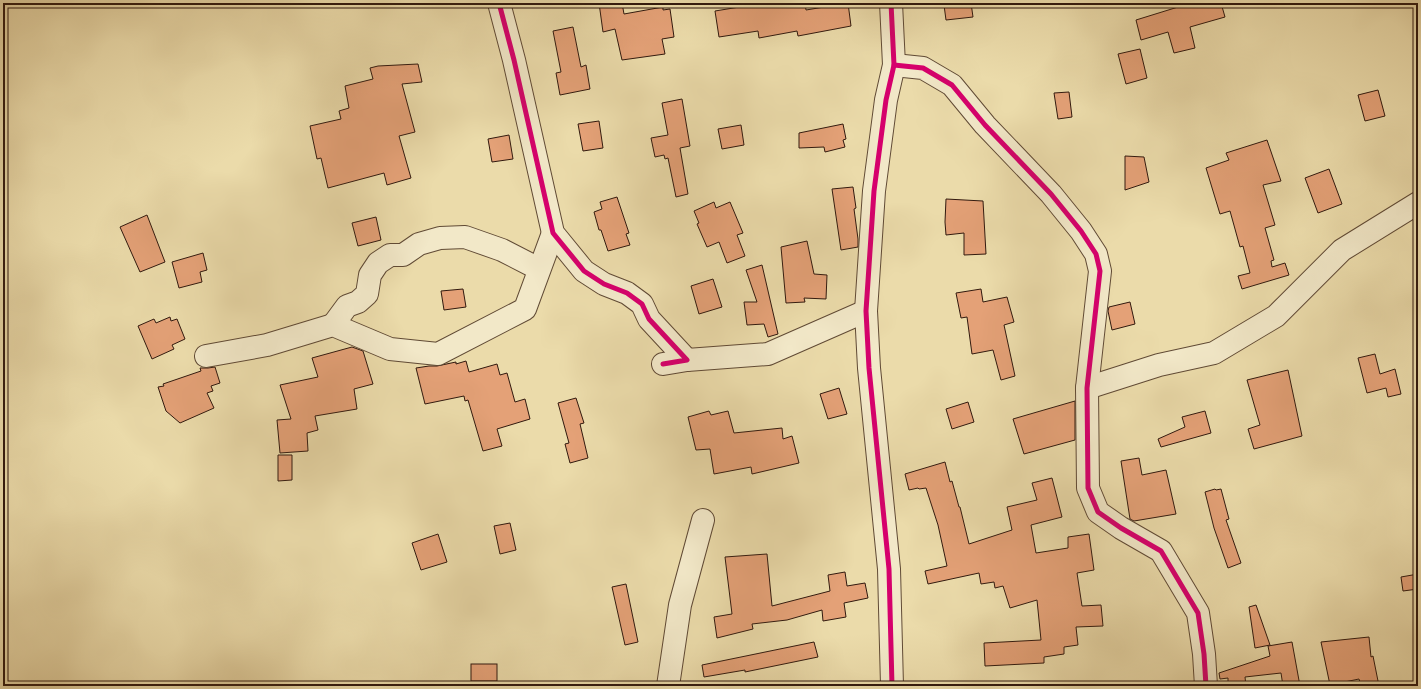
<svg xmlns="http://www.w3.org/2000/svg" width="1421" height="689" font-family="'Old Standard TT',serif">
  <rect width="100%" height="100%" fill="#ebdbaa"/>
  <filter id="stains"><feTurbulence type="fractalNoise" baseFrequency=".005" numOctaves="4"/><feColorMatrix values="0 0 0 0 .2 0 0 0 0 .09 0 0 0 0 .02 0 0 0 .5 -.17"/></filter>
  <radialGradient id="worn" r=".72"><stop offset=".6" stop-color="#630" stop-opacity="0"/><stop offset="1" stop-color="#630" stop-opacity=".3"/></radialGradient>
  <g fill="#e4a177" stroke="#31190e">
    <path d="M599,3H622L624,14L663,7V10L670,9L674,37L662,39L665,54L622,60L615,29L603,32Z"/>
    <path d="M764,3H805L806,10L848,3L851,26L798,36L797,31L759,38L758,31L719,37L715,11Z"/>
    <path d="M956,3H971L973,17L946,20L944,5Z"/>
    <path d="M1191,3H1221L1225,17L1190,27L1195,48L1174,53L1168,32L1141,40L1136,20Z"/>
    <path d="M573,27L581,67L586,65L590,89L560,95L556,73L561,72L553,31Z"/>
    <path d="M1140,49L1147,78L1126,84L1118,54Z"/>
    <path d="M418,64L422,82L402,84L415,132L399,136L411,178L387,185L384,173L328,188L321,158L317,159L310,126L341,119L339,111L349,108L345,86L373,79L370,68L378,66Z"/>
    <path d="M1378,90L1385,116L1365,121L1358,95Z"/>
    <path d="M1069,92L1072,117L1058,119L1054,93Z"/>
    <path d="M682,99L690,146L680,148L688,194L676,197L668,158L665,159L664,155L655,157L651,138L668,135L662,103Z"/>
    <path d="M599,121L603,148L583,151L578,124Z"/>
    <path d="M843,124L846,139L843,140L845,147L825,152L824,147L799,148V133Z"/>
    <path d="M741,125L744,145L722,149L718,129Z"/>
    <path d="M509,135L513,159L492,162L488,139Z"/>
    <path d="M1267,140L1281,181L1263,185L1275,225L1265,228L1274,260L1271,261L1272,267L1285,263L1289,275L1242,289L1238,276L1250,273L1243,246L1240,247L1230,211L1220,214L1206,168L1229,160L1226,153Z"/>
    <path d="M1125,156L1144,157L1149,182L1125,190Z"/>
    <path d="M1329,169L1342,204L1318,213L1305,178Z"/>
    <path d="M853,187L856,208L854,209L858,239V247L841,250L832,189Z"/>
    <path d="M617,197L629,233L626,234L630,245L608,251L601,230H599L594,212L602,209L600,202Z"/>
    <path d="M946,199L983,201L986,254L964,255V233L946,235L945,222Z"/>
    <path d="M714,202L716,208L730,202L743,233L737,235L745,256L727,263L719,242L707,247L697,224L699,223L694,211Z"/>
    <path d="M147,215L165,262L140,272L120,227Z"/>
    <path d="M376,217L381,240L358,246L352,223Z"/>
    <path d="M807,241L814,274L827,275L826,299L804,298L805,302L786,303L781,247Z"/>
    <path d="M203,253L207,270L200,272L202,282L179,288L172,262Z"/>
    <path d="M762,265L778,334L768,337L764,324L747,325L744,302H757L746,270Z"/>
    <path d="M713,279L722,307L699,314L691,286Z"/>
    <path d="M463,289L466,307L444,310L441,291Z"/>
    <path d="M981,289L983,302L1007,297L1014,322L1004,325L1015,376L1001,380L993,350L972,354L967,317L961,318L956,293Z"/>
    <path d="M1130,302L1135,324L1112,330L1108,311L1109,307Z"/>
    <path d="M170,317L171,321L177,319L185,339L172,345L174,349L152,359L138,326L154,319L156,323Z"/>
    <path d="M352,347L363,351L373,384L354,389L357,409L315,416L318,430L307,433L308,451L280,453L277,420L291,419L280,385L318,377L312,358Z"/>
    <path d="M1375,354L1380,374L1395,369L1401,394L1388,397L1386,388L1367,393L1358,358Z"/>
    <path d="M466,361L469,372L497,364L500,375L507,373L515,402L525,399L530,419L497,429L502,446L483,451L468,400L465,401L464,396L425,404L416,368L429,366H437L456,362V364Z"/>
    <path d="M215,367L220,383L211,386L213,391L207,393L214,408L180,423L166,411L158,387L164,386L163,384L201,371L200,368H208Z"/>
    <path d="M1288,370L1302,436L1254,449L1248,429L1260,425L1247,380Z"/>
    <path d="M839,388L847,414L828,419L820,394Z"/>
    <path d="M576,398L584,423L580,424L588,458L570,463L565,444L569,443L558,403Z"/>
    <path d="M1075,401V440L1024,454L1013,419Z"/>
    <path d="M968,402L974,422L952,429L946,409Z"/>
    <path d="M709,411L711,415L728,411L734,433L782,428L783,439L792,436L799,463L752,474L751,467L714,474L710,449L696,450L688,417Z"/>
    <path d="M1205,411L1211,433L1161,447L1158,439L1185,427L1182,417Z"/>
    <path d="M278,455H292V480L278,481Z"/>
    <path d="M1139,458L1142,475L1166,470L1176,514L1134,521L1130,519L1121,461Z"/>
    <path d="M945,462L950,482L952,481L959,507H960L969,544L1012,530L1007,507L1037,500L1032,483L1052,478L1062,517L1031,525L1036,553L1068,548V537L1089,534L1094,570L1077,573L1082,606L1101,605L1103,626L1076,627L1078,645L1064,647V654L1044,657V663L985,666L984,643L1041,640L1037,600L1010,608L1003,586L995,588L994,582L981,584L979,573L928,584L925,571L947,566L938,525L926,488L919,489L918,488L909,490L905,474Z"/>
    <path d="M1215,489L1216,490L1221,489L1229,519L1226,520L1241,563L1228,568L1214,528L1205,492Z"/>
    <path d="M510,523L516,550L500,554L494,526Z"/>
    <path d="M438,534L447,562L421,570L412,543Z"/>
    <path d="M767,554L772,606L830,591L828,575L845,572L847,586L865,583L868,598L844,603L846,617L823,621L822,610L787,620L752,624L753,629L717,638L714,617L732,614L725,557Z"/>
    <path d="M1418,574V589L1403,591L1401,577Z"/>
    <path d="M626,584L638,642L625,645L612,587Z"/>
    <path d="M1256,605L1270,645L1255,648L1249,607Z"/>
    <path d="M1369,637L1371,657L1373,656L1379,686H1361L1359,679L1330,685L1321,642Z"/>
    <path d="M814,642L818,657L745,672V670L704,677L702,665Z"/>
    <path d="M1292,642L1300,686H1283L1281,673L1245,677L1246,686H1228V678L1220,679L1219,673L1270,656L1268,646Z"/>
    <rect x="471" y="664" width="26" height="17"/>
  </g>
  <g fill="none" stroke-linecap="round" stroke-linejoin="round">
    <defs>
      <g id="street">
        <path d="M499,3L514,60L553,233L584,271L604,284L627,293L642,304L649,319L687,360L663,364"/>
        <path d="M891,3L894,65L886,100L874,191L866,311L869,368L889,569L892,686"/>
        <path d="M894,65L923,68L952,85L985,125L1051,194L1081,231L1096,254L1100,271L1087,388L1088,488L1098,512L1121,528L1161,551L1198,613L1204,654L1206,686"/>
        <path d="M333,325L347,306L358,302L367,294L370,275L378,263L390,255H403L419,244L440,238L465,237L502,250L539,269"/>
        <path d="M206,356L267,345L333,325L390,349L438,354L525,309L553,233"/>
        <path d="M687,360L768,354L866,311"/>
        <path d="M1087,388L1159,365L1214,353L1276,316L1342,250L1418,203"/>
        <path d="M668,686L680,605L703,520"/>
      </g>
    </defs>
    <use href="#street" stroke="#604a35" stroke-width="24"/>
    <use href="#street" stroke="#f2e8c8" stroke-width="22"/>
    <defs>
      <g id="cycleway">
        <path d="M499,3L514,60L553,233L584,271L604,284L627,293L642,304L649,319L687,360L663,364"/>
        <path d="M891,3L894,65L886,100L874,191L866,311L869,368L889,569L892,686"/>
        <path d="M894,65L923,68L952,85L985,125L1051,194L1081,231L1096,254L1100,271L1087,388L1088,488L1098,512L1121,528L1161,551L1198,613L1204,654L1206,686"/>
      </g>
    </defs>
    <use href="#cycleway" stroke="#f2e8c8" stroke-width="8"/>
    <use href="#cycleway" stroke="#d6006c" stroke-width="5"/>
  </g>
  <rect width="1421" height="689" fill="none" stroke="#ebdbaa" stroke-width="16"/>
  <rect x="4" y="4" width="1413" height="681" fill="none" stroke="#31190e" stroke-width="2"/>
  <rect x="8" y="8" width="1405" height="673" fill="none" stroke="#31190e"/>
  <rect width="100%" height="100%" filter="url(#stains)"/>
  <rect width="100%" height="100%" fill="url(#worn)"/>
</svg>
